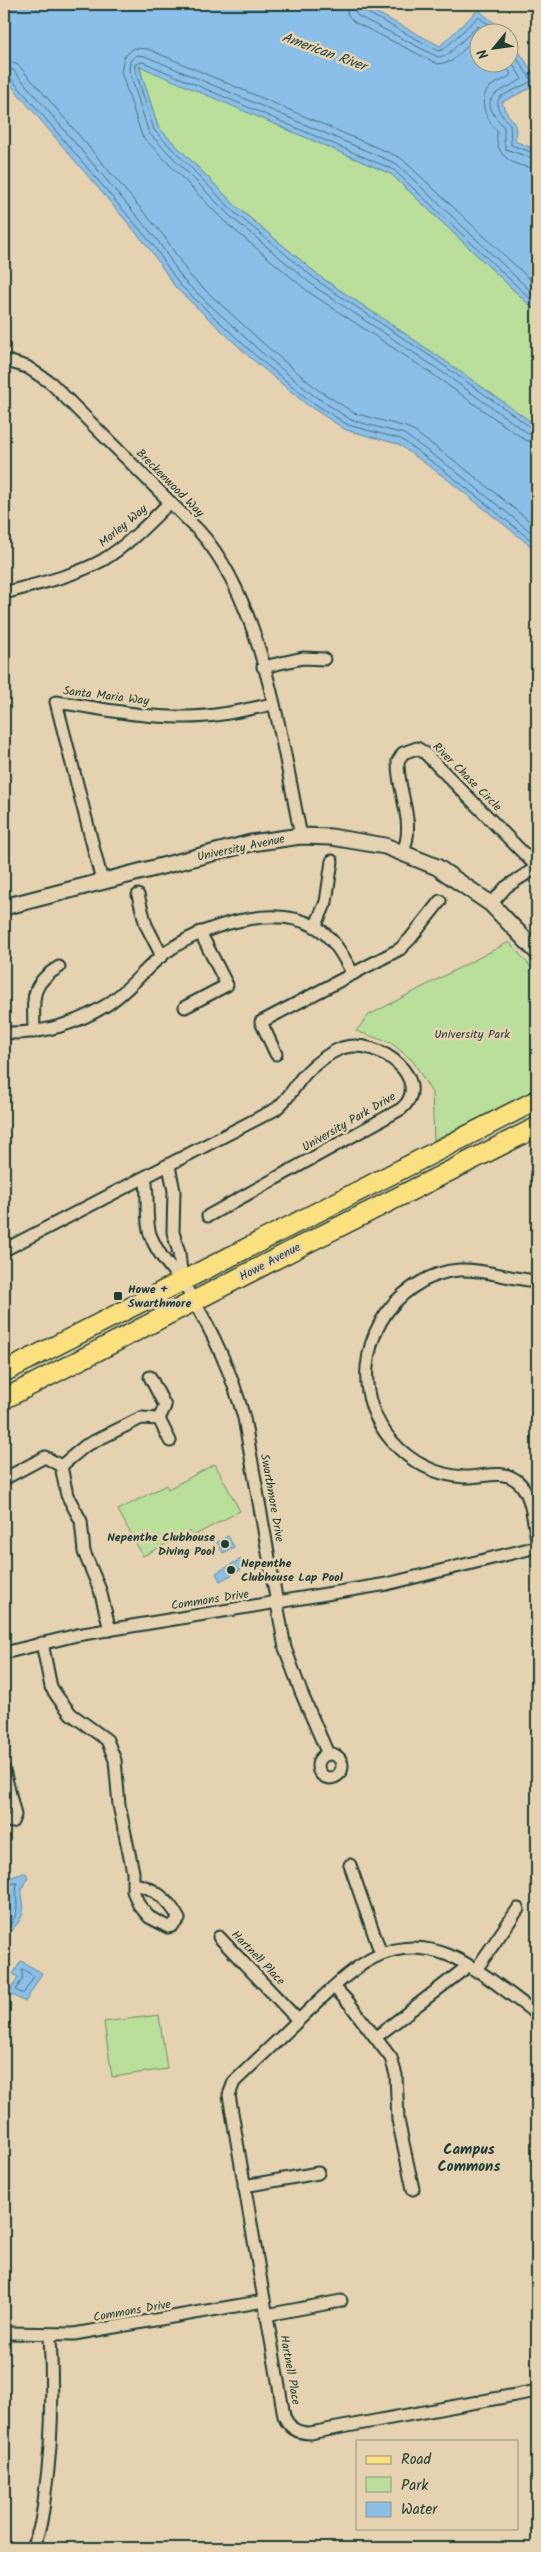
<svg xmlns="http://www.w3.org/2000/svg" width="541" height="2552" font-family="Kalam,sans-serif">
  <rect width="100%" height="100%" fill="#e4d2b0"/>
  <filter id="ink" filterUnits="userSpaceOnUse"><feTurbulence type="fractalNoise" baseFrequency=".02" numOctaves="2"/><feDisplacementMap in="SourceGraphic" scale="10" xChannelSelector="R" yChannelSelector="G"/><feConvolveMatrix kernelMatrix="1 2 1 2 8 2 1 2 1" color-interpolation-filters="sRGB"/></filter>
  <g filter="url(#ink)">
    <g fill="#badf9a" stroke="#6c8e67">
      <path d="M139,65L391,174L537,312V426L438,356L322,278L238,208L158,127Z"/>
      <path d="M509,942L537,974V1090L434,1140L432,1093L413,1061L391,1043L356,1031L369,1015Z"/>
      <path d="M215,1464L240,1511L193,1536L190,1531L143,1556L118,1510L166,1485L168,1489Z"/>
      <path d="M159,2015L167,2069L112,2077L104,2022Z"/>
    </g>
    <g fill="#8bbfe8" stroke="#608ba0">
      <path d="M4,4H360L440,46L478,10L506,32H478V62H508L509,36L537,79L535,86L502,102C507,121 519,117 515,141L537,150V312L391,174L139,66L158,127L238,208L322,278L438,356L537,426V551L447,479L398,444L346,430L306,404L252,359L176,288L149,248L4,77Z"/>
      <path d="M228,1536L234,1547L223,1553L217,1542Z"/>
      <path d="M241,1559L246,1567L220,1581L216,1573Z"/>
      <path d="M23,1873H26L28,1878C16,1894 26,1897 23,1912C21,1922 11,1931 4,1937V1880Z"/>
      <path d="M21,1961L42,1973L25,2002L9,1993L18,1977L13,1974Z"/>
    </g>
    <g fill="none" stroke-linecap="round" stroke-linejoin="round">
      <g stroke="#4a717c" stroke-width="1">
        <path d="M345,4L348,15L354,22L438,64L452,61L478,36"/>
        <path d="M353,4L354,10L358,16L438,57L447,55L478,26L490,32"/>
        <path d="M359,4L362,10L439,51L444,49L478,17L500,32"/>
        <path d="M508,45L532,81L500,97C493,107 503,117 510,124L511,145L537,154"/>
        <path d="M508,56L522,79C500,94 473,94 504,127V142L506,149L537,160"/>
        <path d="M4,60L18,65L44,94L164,236L190,276L265,345L317,389L354,413L409,428L459,464L537,527"/>
        <path d="M504,62L511,75C505,80 496,82 490,87C476,100 487,120 497,131C494,156 513,167 537,168"/>
        <path d="M4,68L13,70L38,99L158,241L184,281L260,351L313,395L351,420L404,434L454,470L537,537"/>
        <path d="M4,74L9,76L153,245L180,285L256,356L309,400L348,425L401,439L450,475L537,545"/>
        <path d="M537,286L401,158L148,49L134,48L124,57L121,72L142,136L225,222L310,293L428,371L525,440L537,443"/>
        <path d="M537,297L397,164L145,56L137,55L130,61L129,70L149,133L230,216L315,287L432,365L529,434L537,436"/>
        <path d="M537,305L394,170L143,62L135,64V69L154,130L234,212L319,282L436,360L532,428L537,429"/>
        <path d="M4,1884L17,1883C14,1906 24,1911 4,1931"/>
        <path d="M22,1969L34,1976L23,1994L16,1990L22,1979Z"/>
      </g>
      <defs>
        <g id="minor">
          <path d="M4,360L27,367L51,383L199,531C263,601 282,745 301,836"/>
          <path d="M4,593C37,584 72,577 103,560C128,545 149,523 170,502"/>
          <path d="M263,667L303,658L324,659"/>
          <path d="M403,852C416,821 397,792 398,761L403,753L417,748L425,753L537,867L506,887L491,904"/>
          <path d="M102,881L56,702C99,708 143,718 186,717C216,717 244,710 273,704"/>
          <path d="M138,895L146,925L162,956"/>
          <path d="M315,927L326,902L332,861"/>
          <path d="M185,1007L227,985L200,932"/>
          <path d="M34,1032C34,1001 28,985 59,967"/>
          <path d="M4,1033C40,1034 74,1025 105,1006C128,992 144,969 165,953C201,926 274,903 316,927C334,938 343,956 353,974"/>
          <path d="M276,1054L261,1022L400,949L410,939L440,901"/>
          <path d="M169,1166L174,1191L173,1232L179,1253L182,1281"/>
          <path d="M145,1177C149,1194 145,1220 150,1234C158,1257 176,1272 188,1291C212,1330 232,1374 244,1418L285,1648L301,1692L328,1754"/>
          <path d="M4,1250L276,1109C287,1100 292,1091 300,1080C309,1068 328,1053 342,1048C380,1036 434,1082 401,1109L208,1216"/>
          <path d="M537,1281C489,1277 460,1255 413,1287C386,1305 370,1334 367,1367C362,1423 408,1474 464,1477C481,1478 501,1469 516,1480C532,1491 533,1521 537,1539"/>
          <path d="M150,1377L165,1406L159,1419"/>
          <path d="M4,1479L45,1457L61,1466"/>
          <path d="M110,1630L100,1590L84,1552L81,1521L67,1495L61,1466L85,1446L141,1418L159,1419L170,1441"/>
          <path d="M42,1643L51,1687L59,1699L71,1714L107,1740L115,1760L119,1805L133,1872V1891L139,1905L149,1917L168,1927L172,1926L179,1919C170,1901 153,1886 133,1884"/>
          <path d="M4,1653L77,1635L387,1584L537,1547"/>
          <circle cx="330" cy="1766" r="12"/>
          <path d="M4,1770L15,1815L12,1822L4,1820"/>
          <path d="M350,1865L381,1954"/>
          <path d="M219,1937L298,2020"/>
          <path d="M475,1971L518,1909"/>
          <path d="M334,1987L349,2003L391,2058L396,2075L398,2120L413,2189"/>
          <path d="M537,2014C509,1994 480,1968 448,1955C384,1930 345,1976 303,2016C280,2038 257,2060 234,2082L229,2095L284,2416C289,2428 297,2433 310,2433L537,2391"/>
          <path d="M376,2037L468,1966"/>
          <path d="M244,2186L318,2173"/>
          <path d="M266,2315L341,2301"/>
          <path d="M4,2333L74,2334L264,2301"/>
          <path d="M31,2548C41,2533 43,2511 45,2493C53,2440 53,2389 50,2336"/>
        </g>
        <path id="tertiary" d="M4,907L251,843L301,836L331,837L385,846L437,867L491,904L537,952"/>
        <g id="primary">
          <path d="M4,1372L537,1100"/>
          <path d="M4,1399L297,1248L537,1127"/>
        </g>
      </defs>
      <use href="#minor" stroke="#1f3d34" stroke-width="15"/>
      <use href="#tertiary" stroke="#1f3d34" stroke-width="19"/>
      <use href="#primary" stroke="#1f3d34" stroke-width="22"/>
      <use href="#minor" stroke="#e4d2b0" stroke-width="11"/>
      <use href="#tertiary" stroke="#e4d2b0" stroke-width="15"/>
      <use href="#primary" stroke="#fbe080" stroke-width="19"/>
    </g>
  </g>
  <g fill="#1f3d34" stroke="#e4d2b0" stroke-width="2">
    <rect x="113" y="1291" width="10" height="10" rx="2.5"/>
    <circle cx="225" cy="1544" r="5"/>
    <circle cx="231" cy="1570" r="5"/>
  </g>
  <g text-anchor="middle" dominant-baseline="central" stroke-width="5" stroke-linejoin="round" paint-order="stroke">
    <g font-size="12" fill="#1f3d34" stroke="#e4d2b0">
      <text transform="translate(170 483) rotate(45)">Breckenwood Way</text>
      <text transform="translate(123 526) rotate(-40)">Morley Way</text>
      <text transform="translate(106 696) rotate(7)">Santa Maria Way</text>
      <text transform="translate(467 777) rotate(45)">River Chase Circle</text>
      <text transform="translate(241 848) rotate(-12)">University Avenue</text>
      <text transform="translate(349 1122) rotate(-30)">University Park Drive</text>
      <text transform="translate(270 1262) rotate(-28)">Howe Avenue</text>
      <text transform="translate(272 1498) rotate(80)">Swarthmore Drive</text>
      <text transform="translate(210 1600) rotate(-9)">Commons Drive</text>
      <text transform="translate(258 1958) rotate(46)">Hartnell Place</text>
      <text transform="translate(132 2311) rotate(-10)">Commons Drive</text>
      <text transform="translate(290 2370) rotate(80)">Hartnell Place</text>
    </g>
    <g font-size="12" fill="#274539" stroke="#e4d2b0">
      <text x="472" y="1034">University Park</text>
    </g>
    <g font-size="12" font-weight="bold" fill="#1f3d34" stroke="#e4d2b0" text-anchor="start">
      <text x="128" y="1289">Howe +<tspan x="128" dy="14">Swarthmore</tspan></text>
      <text x="215" y="1537" text-anchor="end">Nepenthe Clubhouse<tspan x="215" dy="14">Diving Pool</tspan></text>
      <text x="241" y="1563">Nepenthe<tspan x="241" dy="14">Clubhouse Lap Pool</tspan></text>
    </g>
    <g font-size="14" font-style="italic" fill="#2a4a46" stroke="#e4d2b0">
      <text transform="translate(324 52) rotate(20)">American River</text>
    </g>
    <g font-size="15" font-weight="bold" fill="#1f3d34" stroke="#e4d2b0">
      <text x="469" y="2150">Campus<tspan x="469" dy="17">Commons</tspan></text>
    </g>
  </g>
  <rect width="541" height="2552" fill="none" stroke="#e4d2b0" stroke-width="20"/>
  <rect x="10" y="10" width="521" height="2532" fill="none" stroke="#1f3d34" stroke-width="2" filter="url(#ink)"/>
  <rect x="356" y="2440" width="162" height="90" fill="#e4d2b0" stroke="#95967e"/>
  <rect x="366" y="2456" width="25" height="8" fill="#fbe080" stroke="#95967e"/>
  <text x="401" y="2464" font-size="15" fill="#1f3d34">Road</text>
  <rect x="366" y="2477" width="25" height="15" fill="#badf9a" stroke="#95967e"/>
  <text x="401" y="2490" font-size="15" fill="#1f3d34">Park</text>
  <rect x="366" y="2502" width="25" height="15" fill="#8bbfe8" stroke="#95967e"/>
  <text x="401" y="2514" font-size="15" fill="#1f3d34">Water</text>
  <g transform="translate(494 48) rotate(241)"><circle r="24" fill="#e4d2b0" stroke="#95967e"/>
  <path d="M0-4L9 19L0 12L-9 19Z" fill="#1f3d34"/>
  <text y="-8" font-size="14" font-weight="bold" text-anchor="middle" fill="#1f3d34">N</text>
  </g>
</svg>
